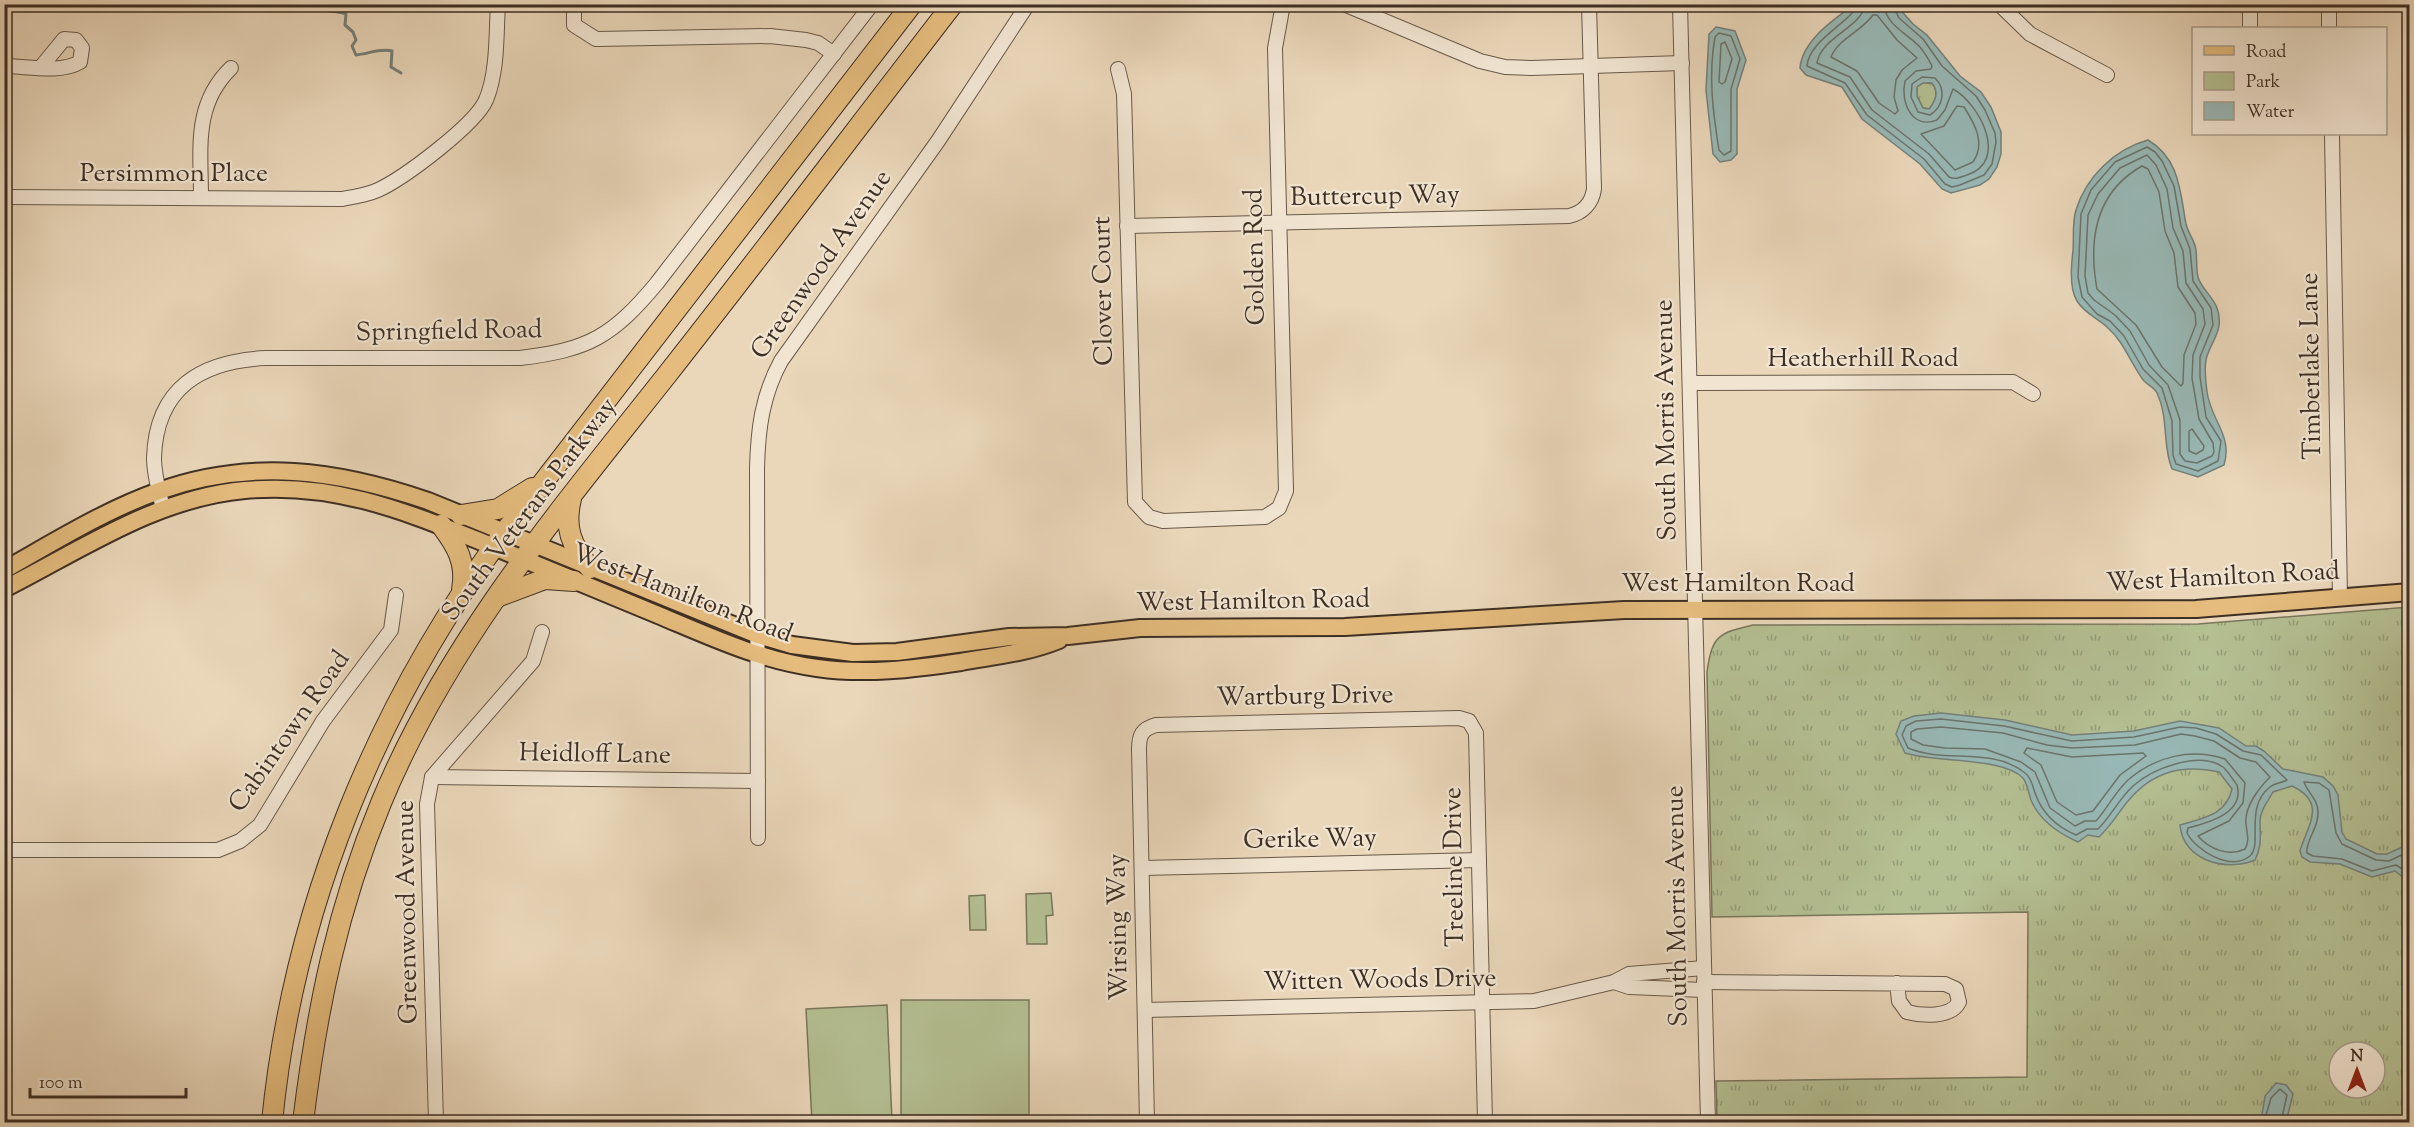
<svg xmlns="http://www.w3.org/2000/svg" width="2414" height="1127" font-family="'Sorts Mill Goudy',serif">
  <defs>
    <pattern id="grass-tufts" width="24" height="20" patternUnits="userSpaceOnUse" patternTransform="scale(1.5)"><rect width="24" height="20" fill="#b4bf92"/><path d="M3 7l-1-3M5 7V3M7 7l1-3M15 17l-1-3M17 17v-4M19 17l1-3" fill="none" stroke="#949c77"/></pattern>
  </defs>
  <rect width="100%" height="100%" fill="#ead7ba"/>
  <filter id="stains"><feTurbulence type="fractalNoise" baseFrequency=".00333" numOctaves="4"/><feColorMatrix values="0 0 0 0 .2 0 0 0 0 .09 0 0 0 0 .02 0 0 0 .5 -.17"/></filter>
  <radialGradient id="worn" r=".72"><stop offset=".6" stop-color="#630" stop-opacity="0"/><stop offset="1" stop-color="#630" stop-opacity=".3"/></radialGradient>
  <g fill="url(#grass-tufts)" stroke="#79775b" stroke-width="1.5" fill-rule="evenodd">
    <path d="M1923,83H1932C1939,92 1936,100 1930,109L1923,108L1917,96V87Z"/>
    <path d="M2409,607V1122H1717L1716,1081L2027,1077L2028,912L1712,917L1707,672C1712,635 1719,633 1753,625L2198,624ZM2339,1052H2375V1088H2339Z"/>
  </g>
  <g fill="#b4bf92" stroke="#79775b" stroke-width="1.5">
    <path d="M1051,893L1053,915L1046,916L1047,944H1027L1026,894Z"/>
    <path d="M985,895L986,930H970L969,896Z"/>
    <rect x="901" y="1000" width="128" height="115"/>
    <path d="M887,1005L892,1122H812L806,1009Z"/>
  </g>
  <g fill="#98b8b5" stroke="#74817b" stroke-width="1.5" fill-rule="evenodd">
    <path d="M1855,4L1896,5L1913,24L1927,35L1960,76L1981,92L1991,107L2001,132V154L1997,167L1989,179L1980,185L1951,193L1942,189L1920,164L1862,119L1842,87L1806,75L1800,68C1802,41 1834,19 1855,4ZM1923,83H1932C1939,92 1936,100 1929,109L1923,108L1917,96V87Z"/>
    <path d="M1716,27L1735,31L1746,60L1737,89V154L1731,160L1720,162L1713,154L1706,90L1709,34Z"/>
    <path d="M2148,140C2180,159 2180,192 2186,224C2188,233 2195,241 2196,250C2197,259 2196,268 2198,277C2203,294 2222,300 2219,326C2217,338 2208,349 2206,360C2204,370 2206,382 2207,392C2211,421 2233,435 2224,465L2198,477L2172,469C2162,445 2169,418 2157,393C2155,388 2148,385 2144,381C2131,364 2124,342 2108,328C2098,318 2085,314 2077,301C2069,288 2071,266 2073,251C2074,239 2072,222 2076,210C2086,177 2115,149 2148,140Z"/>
    <path d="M1941,713L2005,720L2072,735L2134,731L2180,721L2219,728L2246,746H2256L2264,751L2283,769L2323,777L2333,786L2338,795L2342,832L2346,839L2377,854H2387L2409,844V882L2395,871L2372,877L2340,864L2310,862L2302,857L2300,851C2307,826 2328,803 2292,786L2273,792C2268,801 2259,812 2260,823C2260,838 2262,846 2255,860C2226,872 2183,861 2180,825C2202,818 2226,816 2232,789L2219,772C2183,764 2153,771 2128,801C2118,813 2111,826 2099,837L2088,835L2078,842C2058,833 2039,820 2031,800C2029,794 2027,783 2023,778C2003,757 1936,763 1905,753L1896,734L1901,721L1914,716Z"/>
    <path d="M2276,1083L2286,1085L2293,1094L2286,1122H2257L2262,1115L2265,1096Z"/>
  </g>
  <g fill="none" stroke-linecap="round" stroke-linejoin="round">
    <g stroke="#6b746c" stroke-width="1.5">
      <path d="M1857,4C1855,20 1809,39 1807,66L1845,83L1867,115L1924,159L1945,184L1952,187L1960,185L1984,175L1992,164L1996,142L1995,133L1985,110L1976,96L1942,66L1923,39L1899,18L1892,4"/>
      <path d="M1865,4C1863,27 1821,37 1817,63L1850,77L1872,110L1929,154L1949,177C1956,180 1961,177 1967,175C2010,161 1979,103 1953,89L1945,110L1937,120C1912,130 1900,102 1905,81L1916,71L1931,69L1932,66C1928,58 1924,51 1918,45C1906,33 1885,24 1884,4"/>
      <path d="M1873,15H1877L1897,40L1917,58L1902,70L1896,80L1894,97L1898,111L1895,114L1879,103L1857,71L1831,57C1839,38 1862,31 1873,15Z"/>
      <path d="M1719,33L1731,36L1740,59L1731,89V151L1724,155L1719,150C1713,113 1708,75 1715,37Z"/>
      <path d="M1725,42L1732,59L1725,82L1722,84L1719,82L1721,44Z"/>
      <path d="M1922,77L1935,78C1946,89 1944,106 1930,115L1918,112L1911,97L1912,84Z"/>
      <path d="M1957,106L1964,107C1975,124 1986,144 1973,162L1955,170L1921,134L1944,126Z"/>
      <path d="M2147,147L2155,152L2162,161L2174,186L2181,226L2190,249L2193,281L2211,308L2213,325L2200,357V377L2206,417L2221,441L2218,461L2198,471L2176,464L2173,455L2172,421L2162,388L2143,369L2124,336L2110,321L2097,314L2082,297L2078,277L2081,214L2091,190L2115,162Z"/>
      <path d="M2147,155L2156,165L2167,189L2173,228L2183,251L2186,283L2203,309L2205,324L2193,355L2192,378L2199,419L2213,443L2214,452L2212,456L2197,463L2185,461L2180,454V420L2168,385L2149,365L2130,331L2115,315L2094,300L2088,293L2085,276L2088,215L2098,194L2120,168Z"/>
      <path d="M2142,166L2148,169L2159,192L2165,231L2174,253L2178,287L2195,313L2196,324L2184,355L2183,383L2181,386L2162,367L2136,325L2097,289C2088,239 2096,192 2142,166Z"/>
      <path d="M2192,429L2204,446L2203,450L2196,454L2189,451V431Z"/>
      <path d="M1941,719L2004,726L2072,741L2134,737L2180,727L2196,728L2216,734L2243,751L2261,755L2287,780C2282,783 2275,783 2270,787C2244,807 2263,844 2250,856C2230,872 2196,850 2187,833L2188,828C2208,823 2245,813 2237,785C2233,780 2228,771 2223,767C2199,750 2152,769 2133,786C2119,799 2111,816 2098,829H2087L2076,835C2057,827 2042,813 2035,793C2033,787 2031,777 2025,773C1991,746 1946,764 1908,748L1902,735L1906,726L1916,721Z"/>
      <path d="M1941,727L2003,733L2047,745L2072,748L2135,745L2181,734L2195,736L2214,741L2240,758L2256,762L2270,777C2259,788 2244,807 2246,824C2247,834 2250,840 2245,849C2229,857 2209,849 2198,836L2229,821L2243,803L2245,783L2225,759C2191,748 2156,756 2128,780C2115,792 2107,809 2096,821H2085L2075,826L2050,808L2035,772L2021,762L1985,749L1945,748L1923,745L1911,739V732L1917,729Z"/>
      <path d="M2027,748L2072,757L2143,753L2146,756L2120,775L2093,811L2076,815L2057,802L2041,765L2024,753Z"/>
      <path d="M2410,851L2389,861L2376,860L2342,844L2336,833L2329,790L2319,783L2304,782C2307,792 2318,799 2318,812C2319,828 2305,841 2307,853L2313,856L2342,859L2372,871L2396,865L2410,874"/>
      <path d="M2264,1122L2271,1098L2280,1089L2287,1095L2281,1122"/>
    </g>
    <path stroke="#74817b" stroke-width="3" d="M308,4C318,13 333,9 346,14L345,25L353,32L356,40L352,46L356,55C368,54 380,48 392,51L391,67L401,73"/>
    <defs>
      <g id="minor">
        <path d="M574,4V25L596,39L770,36L806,40L818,43L834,54"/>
        <path d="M1344,4L1480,61L1505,67L1531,68L1682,63"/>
        <path d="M1680,4L1708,1122"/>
        <path d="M1999,4L2030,34L2107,75"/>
        <path d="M2250,4V28"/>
        <path d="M2329,4V28"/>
        <path d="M4,66C27,66 60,74 80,62L82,48L76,40L64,39L41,67"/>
        <path d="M1118,69L1124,94L1135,502L1149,517L1163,521L1265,517L1279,508L1286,491L1275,48L1283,4"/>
        <path d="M2332,134L2340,598"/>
        <path d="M4,197L342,199C354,197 367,195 378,190C404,178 475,125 486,100C498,71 496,35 498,4"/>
        <path d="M201,198C201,149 193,105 231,68"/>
        <path d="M1127,226L1569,216C1583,213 1592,203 1594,189L1589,4"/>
        <path d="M1691,383L2013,382L2033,394"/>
        <path d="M163,508C159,492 154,475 154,458C156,388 201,361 266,358H520C589,350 613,336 657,283L872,4"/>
        <path d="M432,777L758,781"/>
        <path d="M758,838L757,468C758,429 762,396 781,361L938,141L1028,4"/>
        <path d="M4,850H218L240,841L260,825L323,721L391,630L396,595"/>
        <path d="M1142,868L1479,860"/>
        <path d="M1614,982L1629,987L1704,990"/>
        <path d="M1704,982L1945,984L1956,989L1959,1002C1951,1018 1922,1016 1907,1012L1899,1001L1897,983"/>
        <path d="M1145,1010L1534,1001L1614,982L1629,974L1704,968"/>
        <path d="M436,1122L427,804L432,777L533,661L542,632"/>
        <path d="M1147,1122L1139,749C1139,735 1142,729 1156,725L1459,718L1469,721L1476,733L1485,1122"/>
      </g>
      <g id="major">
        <path d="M4,570C54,542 105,510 159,491C251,458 338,470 428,501L758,635L792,645L853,653L897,652L1009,637L1068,636L1140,628L1345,627L1624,610L2196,609L2410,592"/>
        <path d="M4,589C83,549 156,498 245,490C331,482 399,509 477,540C539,566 601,591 663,617C713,638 763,661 817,668C865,675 914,669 961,662C995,656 1027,653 1059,640"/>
      </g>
      <g id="highway">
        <path d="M571,499C564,528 571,545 590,568"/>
        <path d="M461,515L498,509L532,488"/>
        <path d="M441,525C457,546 467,563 462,590"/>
        <path d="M497,597L545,579L574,581"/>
        <path d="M272,1122C293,908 376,706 504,533L912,4"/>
        <path d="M303,1122C317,1009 337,909 381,803C447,643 560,510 666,376C763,253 857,128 953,4"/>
      </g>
    </defs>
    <use href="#minor" stroke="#69594a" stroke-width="16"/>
    <use href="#major" stroke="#3e2f24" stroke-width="20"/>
    <use href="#highway" stroke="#3e2f24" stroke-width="22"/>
    <use href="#minor" stroke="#f1e5d2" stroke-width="14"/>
    <use href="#major" stroke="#e5bc7d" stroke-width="16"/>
    <use href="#highway" stroke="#e5bc7d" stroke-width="20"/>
  </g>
  <g text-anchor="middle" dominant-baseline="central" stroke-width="4.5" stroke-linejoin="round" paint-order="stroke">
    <g font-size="26" fill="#3e2f24" stroke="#f1e5d2">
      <text x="174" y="174">Persimmon Place</text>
      <text transform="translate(1375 197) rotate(-1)">Buttercup Way</text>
      <text transform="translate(1256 257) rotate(-91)">Golden Rod</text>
      <text transform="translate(822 265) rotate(-55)">Greenwood Avenue</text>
      <text transform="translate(1104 291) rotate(-91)">Clover Court</text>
      <text transform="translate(449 332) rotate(-1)">Springfield Road</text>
      <text x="1863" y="359">Heatherhill Road</text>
      <text transform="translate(2312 366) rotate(-91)">Timberlake Lane</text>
      <text transform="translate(1667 420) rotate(-91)">South Morris Avenue</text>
      <text transform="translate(530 510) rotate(-53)">South Veterans Parkway</text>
      <text transform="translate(2223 578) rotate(-3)">West Hamilton Road</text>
      <text x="1738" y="584">West Hamilton Road</text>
      <text transform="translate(682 594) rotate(21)">West Hamilton Road</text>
      <text transform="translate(1253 602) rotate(-1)">West Hamilton Road</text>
      <text transform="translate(1305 697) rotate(-1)">Wartburg Drive</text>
      <text transform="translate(290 732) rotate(-55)">Cabintown Road</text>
      <text transform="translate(595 755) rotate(1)">Heidloff Lane</text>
      <text transform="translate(1310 840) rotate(-1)">Gerike Way</text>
      <text transform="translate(1455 867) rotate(-91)">Treeline Drive</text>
      <text transform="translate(1678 906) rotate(-91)">South Morris Avenue</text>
      <text transform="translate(408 912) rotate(-91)">Greenwood Avenue</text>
      <text transform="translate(1119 927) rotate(-91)">Wirsing Way</text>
      <text transform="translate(1380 981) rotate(-1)">Witten Woods Drive</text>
    </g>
  </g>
  <rect width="2414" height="1127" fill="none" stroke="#ead7ba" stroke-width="24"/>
  <rect x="6" y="6" width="2402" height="1115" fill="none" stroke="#3e2f24" stroke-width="3"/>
  <rect x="12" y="12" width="2390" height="1103" fill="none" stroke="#3e2f24" stroke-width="1.5"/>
  <rect x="2192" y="27" width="195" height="108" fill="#f1e5d2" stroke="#a99c8c" stroke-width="1.5"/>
  <rect x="2204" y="46" width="30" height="9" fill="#e5bc7d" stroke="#a99c8c" stroke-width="1.5"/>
  <text x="2246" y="57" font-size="18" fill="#3e2f24">Road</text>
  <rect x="2204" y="72" width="30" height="18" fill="#b4bf92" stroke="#a99c8c" stroke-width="1.5"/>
  <text x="2246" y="87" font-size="18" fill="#3e2f24">Park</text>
  <rect x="2204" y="102" width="30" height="18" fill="#98b8b5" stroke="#a99c8c" stroke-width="1.5"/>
  <text x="2246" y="117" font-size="18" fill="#3e2f24">Water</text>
  <g transform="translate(2357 1070)"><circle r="28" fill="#f1e5d2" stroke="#a99c8c" stroke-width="1.5"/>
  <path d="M0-4.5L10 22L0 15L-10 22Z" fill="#8f2418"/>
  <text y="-9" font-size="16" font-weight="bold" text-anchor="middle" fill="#3e2f24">N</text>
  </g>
  <path d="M30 1088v9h156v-9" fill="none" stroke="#3e2f24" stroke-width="3"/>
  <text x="39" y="1088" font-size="18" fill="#3e2f24" stroke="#f1e5d2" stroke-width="4.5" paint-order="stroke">100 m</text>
  <rect width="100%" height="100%" filter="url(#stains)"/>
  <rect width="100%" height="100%" fill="url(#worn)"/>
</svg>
